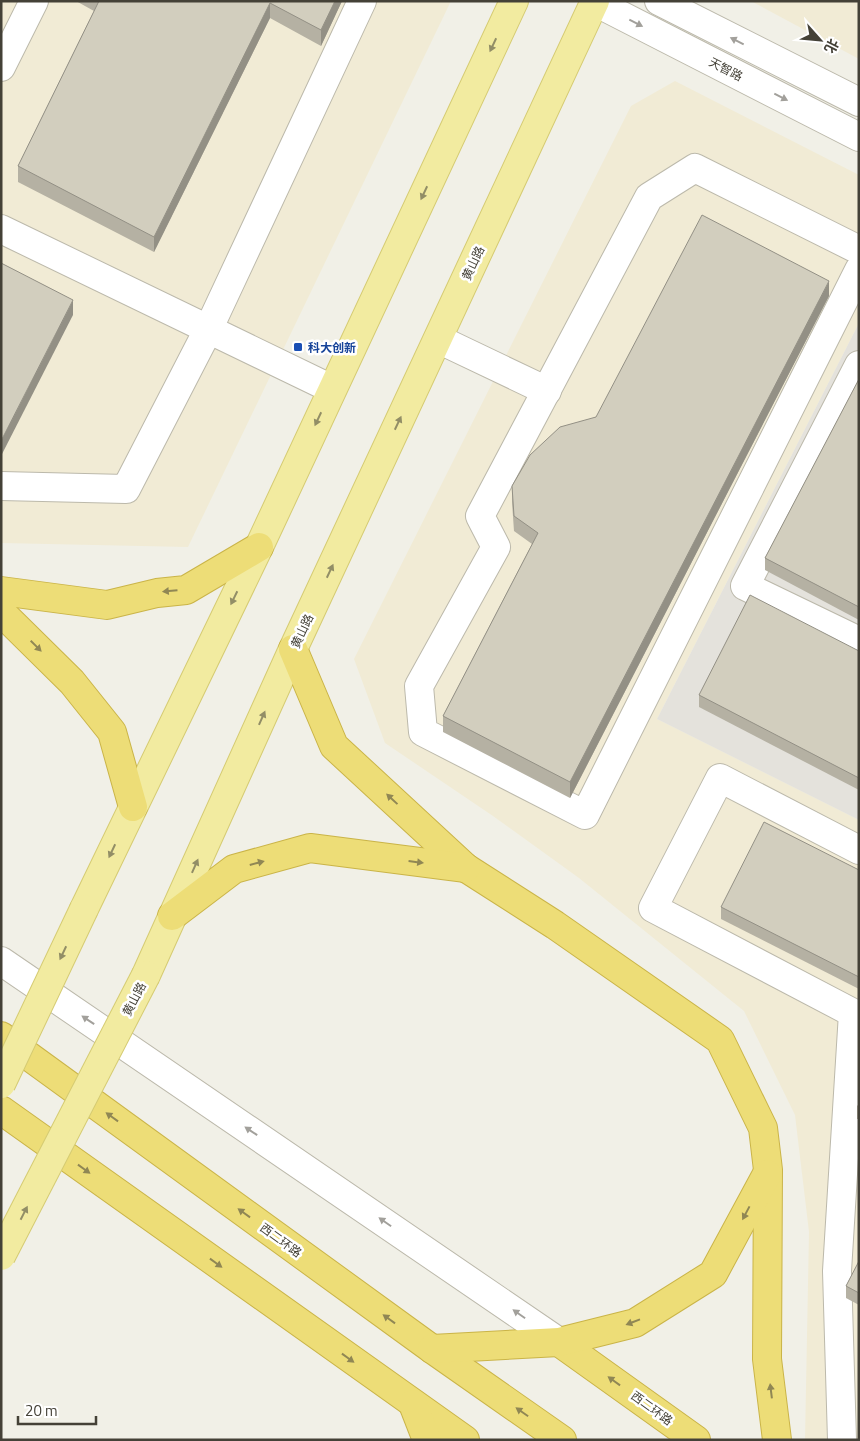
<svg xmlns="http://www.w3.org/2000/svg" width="860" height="1441" font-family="'Titillium Web','Noto Sans SC',sans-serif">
  <rect width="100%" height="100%" fill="#f1f0e7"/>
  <g fill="#f1ebd5">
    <path d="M1,1H451L188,547L1,543Z"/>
    <path d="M751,1H859V59Z"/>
    <path d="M675,81L859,175V323L657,719L859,820V1440H805L809,1232L795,1115L744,1011L579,878L493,816L385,743L354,659L631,106Z"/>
  </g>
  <path fill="#e4e2dc" d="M859,323V820L657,719Z"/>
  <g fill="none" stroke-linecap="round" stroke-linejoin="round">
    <defs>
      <g id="minor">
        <path d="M593,1L859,137"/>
        <path d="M659,1L859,102"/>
        <path d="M1,67L34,1"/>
        <path d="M1,229L332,389"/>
        <path d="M859,250L695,168L649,197L480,516L496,547L419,686L423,732L585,815L859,270"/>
        <path d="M438,339L547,391"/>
        <path d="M859,365L745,586L859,641"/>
        <path d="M1,486L126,489L208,330L362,1"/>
        <path d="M1,961L559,1342"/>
        <path d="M842,1440L837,1271L853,1013L653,908L720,778L859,850"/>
      </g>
      <g id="major">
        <path d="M84,909L259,547L514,1"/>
        <path d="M146,975L293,649L595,1"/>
      </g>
      <g id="highway">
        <path d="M1,591L107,605L157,593L186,590L259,547"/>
        <path d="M1,612L72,682L112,732L133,807"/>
        <path d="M293,649L334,746L466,868L555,925L720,1040L763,1128L768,1170L767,1359L777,1440"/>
        <path d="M172,916L234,869L310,848L466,868"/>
        <path d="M1,1036L432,1349L562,1440"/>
        <path d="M1,1110L465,1440"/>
        <path d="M559,1342L696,1440"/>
        <path d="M432,1349L559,1342L635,1323L713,1274L767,1174"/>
        <path d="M413,1404L427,1440"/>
      </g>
    </defs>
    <use href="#minor" stroke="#bcb9ab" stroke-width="30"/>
    <use href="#major" stroke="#d5cb72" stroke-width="30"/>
    <use href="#highway" stroke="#cab448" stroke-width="30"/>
    <use href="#minor" stroke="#fff" stroke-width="28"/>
    <use href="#major" stroke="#f2eba0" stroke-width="28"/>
    <use href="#highway" stroke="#eddd77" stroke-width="28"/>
    <defs>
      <g id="major-bridge">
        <path d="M1,1084L84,909"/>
        <path d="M1,1256L146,975"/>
      </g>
    </defs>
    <use href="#major-bridge" stroke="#d5cb72" stroke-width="30" stroke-linecap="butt"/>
    <use href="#major-bridge" stroke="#f2eba0" stroke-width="28"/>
  </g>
  <g fill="#b5b1a3">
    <path d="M76,1H342L321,46L270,18L154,252L18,182V166L94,11Z"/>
    <path d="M829,296L570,798L443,732V716L532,544L514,531L512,502V486L596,417Z"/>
    <path d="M859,379V620L765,570V558Z"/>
    <path d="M859,651V790L699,707V695Z"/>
    <path d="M859,870V989L721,919V907Z"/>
    <path d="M859,1104V1119H857V1106Z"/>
    <path d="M859,1261V1305L846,1298V1286Z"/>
  </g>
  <g fill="#939085">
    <path d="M335,1H342L321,46V30Z"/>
    <path d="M270,3V18L154,252V237Z"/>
    <path d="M829,281V296L570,798V782Z"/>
    <path d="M73,300V315L1,456V441Z"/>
  </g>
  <g fill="#d2cebe" stroke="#939085">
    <path d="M99,1H335L321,30L270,3L154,237L18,166Z"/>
    <path d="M702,215L829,281L570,782L443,716L538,533L514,516L512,486L530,455L560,427L596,417Z"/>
    <path d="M1,263L73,300L1,441Z"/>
    <path d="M859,379V607L765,558Z"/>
    <path d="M750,595L859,651V778L699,695Z"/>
    <path d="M764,822L859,870V977L721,907Z"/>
    <path d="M859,1261V1293L846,1286Z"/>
  </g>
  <defs><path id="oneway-solid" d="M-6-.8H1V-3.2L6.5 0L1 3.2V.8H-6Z" transform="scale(1.25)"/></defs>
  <g fill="#a2a09b">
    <use href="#oneway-solid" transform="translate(636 23) rotate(27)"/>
    <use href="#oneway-solid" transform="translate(737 41) rotate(-153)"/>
    <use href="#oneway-solid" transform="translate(781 97) rotate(27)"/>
    <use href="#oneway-solid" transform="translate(88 1020) rotate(-146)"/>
    <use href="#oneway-solid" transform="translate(251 1131) rotate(-146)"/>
    <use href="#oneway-solid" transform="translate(385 1222) rotate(-145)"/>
    <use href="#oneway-solid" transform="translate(519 1314) rotate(-145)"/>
  </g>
  <g fill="#928e66">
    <use href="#oneway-solid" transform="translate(493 45) rotate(115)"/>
    <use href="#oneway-solid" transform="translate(424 193) rotate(115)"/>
    <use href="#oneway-solid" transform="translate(318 419) rotate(115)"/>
    <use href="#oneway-solid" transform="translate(398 423) rotate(-65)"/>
    <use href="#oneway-solid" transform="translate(330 571) rotate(-65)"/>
    <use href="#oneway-solid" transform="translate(234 598) rotate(116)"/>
    <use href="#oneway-solid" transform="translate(262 718) rotate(-66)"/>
    <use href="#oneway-solid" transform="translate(112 851) rotate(115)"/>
    <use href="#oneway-solid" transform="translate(195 866) rotate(-66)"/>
    <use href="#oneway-solid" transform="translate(63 953) rotate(115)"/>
    <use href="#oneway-solid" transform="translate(24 1213) rotate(-63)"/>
  </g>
  <g fill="#908754">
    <use href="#oneway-solid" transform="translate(170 591) rotate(175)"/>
    <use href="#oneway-solid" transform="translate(36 646) rotate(45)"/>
    <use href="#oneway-solid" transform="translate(392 799) rotate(-137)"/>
    <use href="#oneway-solid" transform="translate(416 862) rotate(7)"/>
    <use href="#oneway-solid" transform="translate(257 863) rotate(-15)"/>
    <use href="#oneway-solid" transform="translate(112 1117) rotate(-144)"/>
    <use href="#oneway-solid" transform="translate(84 1169) rotate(36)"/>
    <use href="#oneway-solid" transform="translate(244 1213) rotate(-144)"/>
    <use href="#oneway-solid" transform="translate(746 1213) rotate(118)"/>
    <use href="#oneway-solid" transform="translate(216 1263) rotate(36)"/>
    <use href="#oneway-solid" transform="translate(389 1319) rotate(-144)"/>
    <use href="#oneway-solid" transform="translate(633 1322) rotate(159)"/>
    <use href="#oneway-solid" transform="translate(348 1358) rotate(36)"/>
    <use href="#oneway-solid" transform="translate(614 1381) rotate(-144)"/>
    <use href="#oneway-solid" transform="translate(771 1391) rotate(-97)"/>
    <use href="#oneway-solid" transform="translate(522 1412) rotate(-145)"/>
  </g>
  <rect fill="#1a4fb4" stroke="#fff" stroke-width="2" x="293" y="342" width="10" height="10" rx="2.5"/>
  <g text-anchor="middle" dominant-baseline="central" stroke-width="5" stroke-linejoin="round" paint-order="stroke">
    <g font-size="12" fill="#444137" stroke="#fff">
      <text transform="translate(726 69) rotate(27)">天智路</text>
      <text transform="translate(473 263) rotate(-65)">黄山路</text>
      <text transform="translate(302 631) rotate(-65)">黄山路</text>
      <text transform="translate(134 999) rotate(-63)">黄山路</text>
      <text transform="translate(281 1240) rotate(36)">西二环路</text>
      <text transform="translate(652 1408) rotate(36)">西二环路</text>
    </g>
    <g font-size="12" font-weight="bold" fill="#164399" stroke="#fff" text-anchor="start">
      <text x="308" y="347">科大创新</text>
    </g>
  </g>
  <rect width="860" height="1441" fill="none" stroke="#444137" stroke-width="5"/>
  <g transform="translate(820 40) rotate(117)" stroke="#ffffff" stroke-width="4" paint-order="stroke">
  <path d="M0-4L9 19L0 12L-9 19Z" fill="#444137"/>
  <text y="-8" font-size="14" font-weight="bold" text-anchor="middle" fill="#444137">北</text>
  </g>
  <path d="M18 1416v8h78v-8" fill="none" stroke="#444137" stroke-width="2.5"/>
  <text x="25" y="1416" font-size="15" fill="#444137" stroke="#ffffff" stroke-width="4" paint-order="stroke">20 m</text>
</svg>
